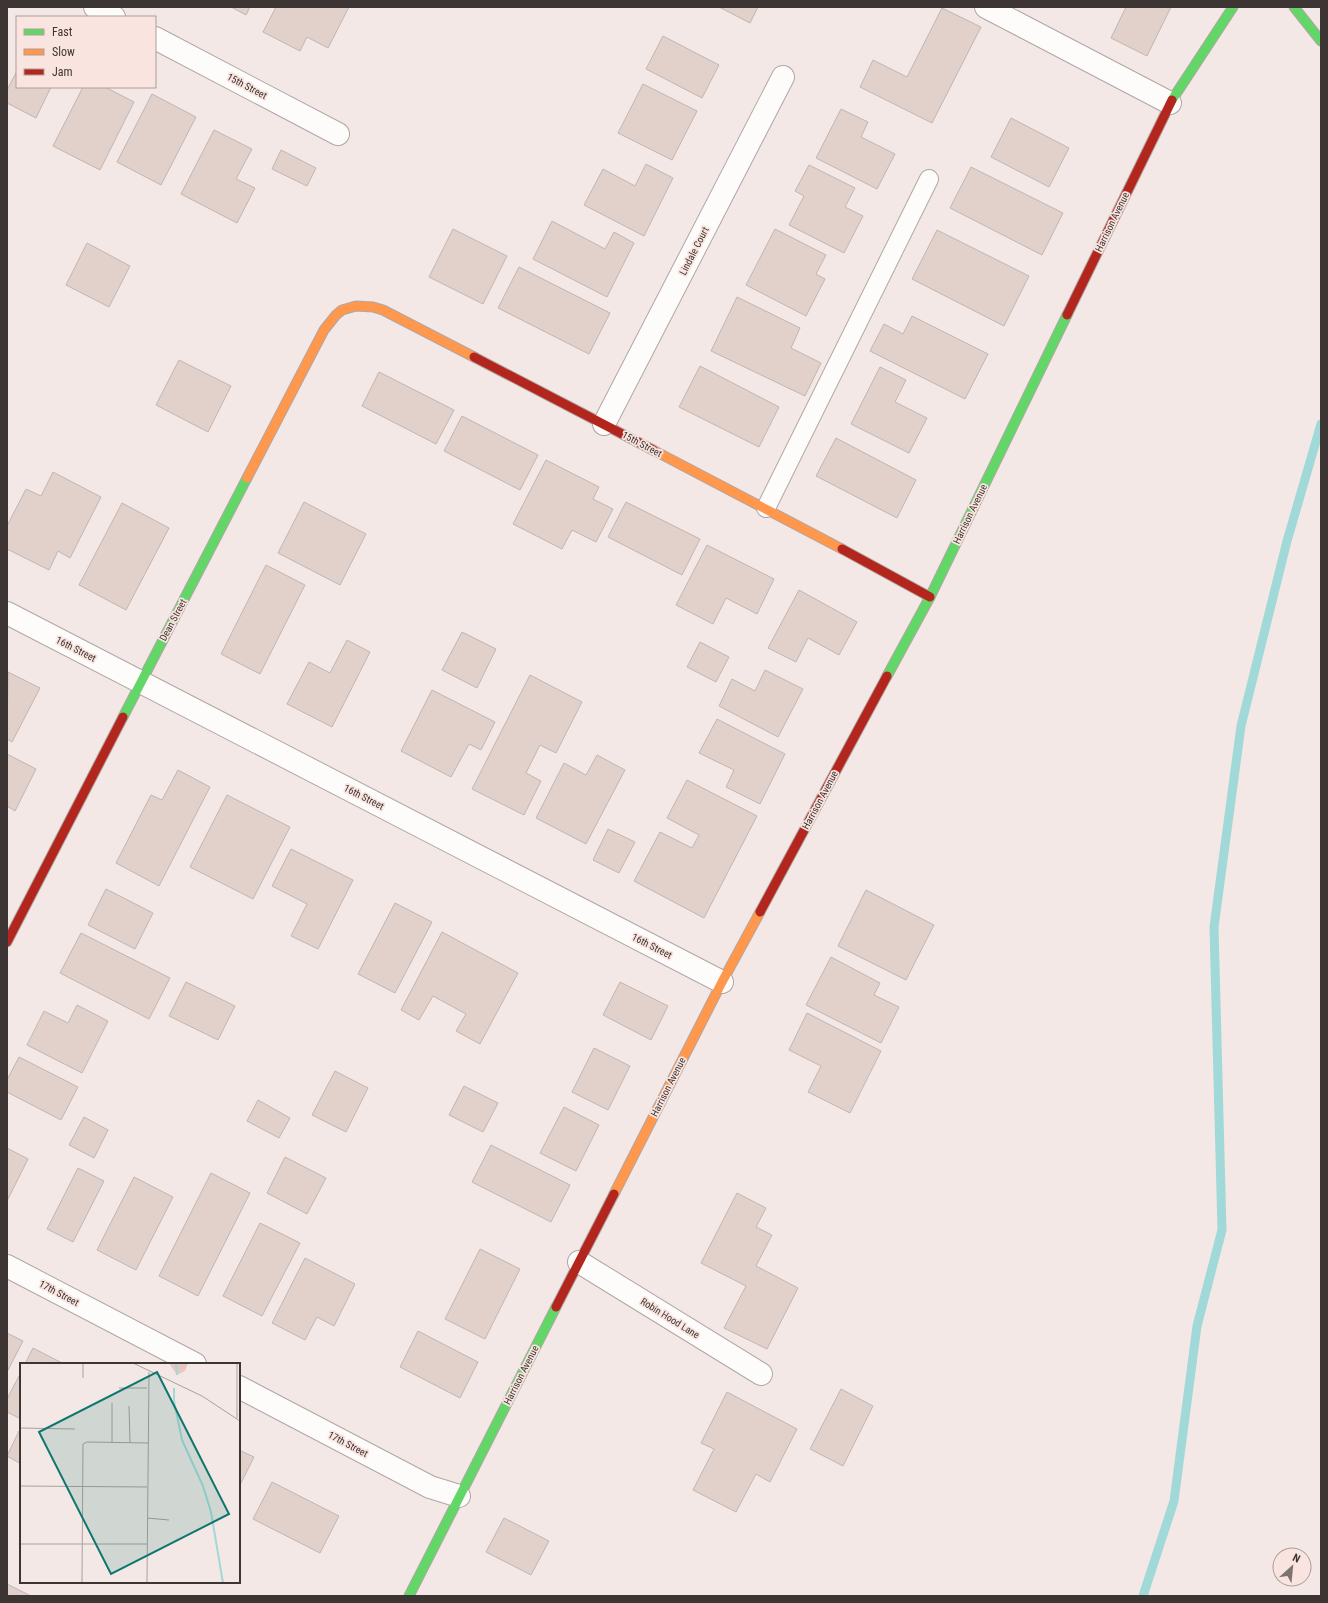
<svg xmlns="http://www.w3.org/2000/svg" width="1328" height="1603" font-family="'Roboto Condensed',sans-serif">
  <rect width="100%" height="100%" fill="#f3e8e5"/>
  <g fill="none" stroke-linecap="round" stroke-linejoin="round">
    <path stroke="#a0d9d7" stroke-width="9" d="M1143,1596L1174,1501L1197,1326L1222,1230L1214,927L1241,726L1287,541L1321,424"/>
  </g>
  <g fill="#e2d0cb" stroke="#bfb6b4">
    <path d="M231,7H250L246,15Z"/>
    <path d="M276,7H349L328,48L307,37L300,51L263,32Z"/>
    <path d="M719,7H758L750,23Z"/>
    <path d="M1126,7H1171L1147,56L1111,38Z"/>
    <path d="M942,8L981,27L932,123L860,87L873,60L907,77Z"/>
    <path d="M663,36L719,65L702,98L646,69Z"/>
    <path d="M17,71V87H51L36,118L7,103V90Z"/>
    <path d="M643,84L697,111L672,160L618,133Z"/>
    <path d="M83,87H105L134,102L100,170L53,146Z"/>
    <path d="M152,94L196,117L161,185L117,162Z"/>
    <path d="M841,109L868,122L861,137L895,154L877,189L816,158Z"/>
    <path d="M1011,118L1069,148L1049,187L991,157Z"/>
    <path d="M214,130L252,149L236,179L255,188L237,223L181,194Z"/>
    <path d="M281,150L316,168L307,186L272,169Z"/>
    <path d="M646,164L673,178L644,236L584,205L603,169L635,186Z"/>
    <path d="M809,165L855,188L845,207L863,216L844,253L789,225L804,196L795,191Z"/>
    <path d="M971,167L1063,213L1042,255L950,208Z"/>
    <path d="M552,221L605,249L614,232L634,243L607,297L533,259Z"/>
    <path d="M453,229L507,256L483,304L429,277Z"/>
    <path d="M775,229L826,255L816,274L825,279L806,316L746,285Z"/>
    <path d="M937,230L1029,276L1004,326L912,279Z"/>
    <path d="M87,243L130,266L109,307L66,285Z"/>
    <path d="M519,267L610,313L589,354L498,308Z"/>
    <path d="M737,297L800,328L791,348L821,363L805,396L711,351Z"/>
    <path d="M912,316L988,354L965,399L870,351L884,324L903,334Z"/>
    <path d="M179,360L231,386L208,432L156,405Z"/>
    <path d="M700,366L779,407L759,447L679,407Z"/>
    <path d="M880,367L906,380L895,402L927,418L909,453L851,424Z"/>
    <path d="M379,372L454,410L436,444L362,406Z"/>
    <path d="M462,416L538,455L520,490L444,451Z"/>
    <path d="M836,438L916,480L897,518L816,476Z"/>
    <path d="M546,460L599,487L593,499L613,509L596,542L572,530L562,549L513,524Z"/>
    <path d="M53,472L101,497L70,558L58,551L49,570L7,549V526L26,489L41,496Z"/>
    <path d="M304,502L366,534L340,585L278,553Z"/>
    <path d="M626,502L700,539L682,575L608,537Z"/>
    <path d="M122,503L169,528L126,610L79,585Z"/>
    <path d="M707,545L774,579L757,614L726,598L713,624L676,605Z"/>
    <path d="M266,565L305,585L260,674L221,654Z"/>
    <path d="M799,590L857,622L839,655L808,638L796,662L768,648Z"/>
    <path d="M462,632L496,649L477,688L442,670Z"/>
    <path d="M347,640L370,652L332,727L287,704L309,662L330,673Z"/>
    <path d="M700,642L729,657L716,682L687,667Z"/>
    <path d="M765,670L803,689L778,737L719,706L732,679L755,691Z"/>
    <path d="M8,672L40,688L12,742L7,739Z"/>
    <path d="M530,675L582,702L556,753L540,745L526,773L541,781L524,815L472,789Z"/>
    <path d="M432,690L495,722L481,750L469,744L451,777L401,751Z"/>
    <path d="M717,719L785,754L760,804L726,787L734,770L699,753Z"/>
    <path d="M7,754L36,769L15,811L7,806Z"/>
    <path d="M597,755L625,770L586,844L536,818L564,763L586,775Z"/>
    <path d="M178,770L210,787L159,886L116,863L151,795L162,800Z"/>
    <path d="M687,780L757,816L704,918L634,881L660,832L692,848L699,835L667,818Z"/>
    <path d="M227,795L290,827L253,899L190,867Z"/>
    <path d="M608,829L635,842L619,873L593,860Z"/>
    <path d="M291,849L353,880L318,949L291,936L307,904L272,886Z"/>
    <path d="M106,889L153,913L135,949L88,925Z"/>
    <path d="M866,890L934,925L906,980L838,946Z"/>
    <path d="M395,903L432,922L395,993L358,974Z"/>
    <path d="M442,932L518,973L480,1044L456,1031L466,1014L433,996L419,1020L401,1010Z"/>
    <path d="M81,933L170,978L149,1019L60,973Z"/>
    <path d="M831,957L880,983L874,995L899,1007L881,1043L806,1005Z"/>
    <path d="M186,982L235,1006L218,1040L169,1016Z"/>
    <path d="M620,982L668,1006L651,1040L603,1015Z"/>
    <path d="M77,1005L108,1021L82,1073L27,1045L44,1011L68,1023Z"/>
    <path d="M807,1013L881,1051L850,1113L808,1092L821,1066L789,1050Z"/>
    <path d="M594,1048L630,1066L608,1110L572,1092Z"/>
    <path d="M19,1057L78,1087L61,1120L7,1092V1080Z"/>
    <path d="M335,1071L368,1088L346,1132L312,1115Z"/>
    <path d="M464,1086L498,1103L483,1132L449,1115Z"/>
    <path d="M258,1100L290,1118L279,1138L247,1121Z"/>
    <path d="M564,1107L599,1125L576,1171L540,1153Z"/>
    <path d="M84,1117L108,1130L94,1158L69,1145Z"/>
    <path d="M491,1145L570,1185L551,1222L472,1182Z"/>
    <path d="M7,1148L28,1159L7,1201Z"/>
    <path d="M285,1157L326,1178L307,1214L267,1193Z"/>
    <path d="M78,1168L104,1181L73,1242L47,1229Z"/>
    <path d="M211,1173L250,1193L198,1296L159,1276Z"/>
    <path d="M134,1177L173,1197L136,1270L97,1250Z"/>
    <path d="M737,1193L766,1208L756,1227L772,1235L756,1266L798,1288L767,1349L724,1328L746,1286L701,1263Z"/>
    <path d="M260,1223L300,1243L262,1316L223,1296Z"/>
    <path d="M480,1249L520,1269L485,1339L445,1319Z"/>
    <path d="M305,1258L355,1284L334,1326L317,1317L305,1340L272,1323Z"/>
    <path d="M418,1331L478,1362L460,1398L400,1367Z"/>
    <path d="M7,1333L23,1341L7,1372Z"/>
    <path d="M33,1348L64,1364H25Z"/>
    <path d="M21,1372V1419L7,1412V1399Z"/>
    <path d="M841,1389L873,1406L843,1466L810,1449Z"/>
    <path d="M727,1392L797,1429L770,1482L756,1474L736,1512L693,1490L714,1449L701,1443Z"/>
    <path d="M19,1431L21,1432V1464L7,1456Z"/>
    <path d="M239,1450L254,1457L239,1487Z"/>
    <path d="M272,1482L339,1516L320,1553L253,1519Z"/>
    <path d="M504,1518L549,1541L531,1575L486,1552Z"/>
    <path d="M7,1584L31,1596H7Z"/>
  </g>
  <g fill="none" stroke-linecap="round" stroke-linejoin="round">
    <defs>
      <path id="lane" d="M766,508L929,179"/>
      <g id="street">
        <path d="M95,7L114,17"/>
        <path d="M986,7L1170,103"/>
        <path d="M155,38L338,134"/>
        <path d="M604,424L783,77"/>
        <path d="M7,613L722,982"/>
        <path d="M579,1262L761,1374"/>
        <path d="M7,1266L195,1364"/>
        <path d="M239,1387L430,1487L459,1496"/>
      </g>
      <g id="fast">
        <path d="M1294,7L1321,41"/>
        <path d="M1172,100L1233,7"/>
        <path d="M887,676L930,597L1067,315"/>
        <path d="M123,717L247,478"/>
        <path d="M409,1596L556,1307"/>
      </g>
      <g id="slow">
        <path d="M653,450L842,549"/>
        <path d="M247,478L324,330L336,315L342,310L356,306L373,307L383,310L474,357"/>
        <path d="M614,1194L722,982L760,912"/>
      </g>
      <g id="jam">
        <path d="M1067,315L1172,100"/>
        <path d="M474,357L653,450"/>
        <path d="M842,549L930,597"/>
        <path d="M760,912L887,676"/>
        <path d="M7,942L123,717"/>
        <path d="M556,1307L614,1194"/>
      </g>
    </defs>
    <use href="#lane" stroke="#b0a7a5" stroke-width="20"/>
    <use href="#street" stroke="#b0a7a5" stroke-width="24"/>
    <use href="#fast" stroke="#b0a7a5" stroke-width="11"/>
    <use href="#slow" stroke="#b0a7a5" stroke-width="11"/>
    <use href="#jam" stroke="#b0a7a5" stroke-width="11"/>
    <use href="#lane" stroke="#fdfcfb" stroke-width="18"/>
    <use href="#street" stroke="#fdfcfb" stroke-width="22"/>
    <use href="#fast" stroke="#63d668" stroke-width="9"/>
    <use href="#slow" stroke="#ff974d" stroke-width="9"/>
    <use href="#jam" stroke="#b3261e" stroke-width="9"/>
  </g>
  <g text-anchor="middle" dominant-baseline="central" stroke-width="3.5" stroke-linejoin="round" paint-order="stroke">
    <g font-size="10" fill="#3d3533" stroke="#f9e4df">
      <text transform="translate(247 86) rotate(28)">15th Street</text>
      <text transform="translate(1112 222) rotate(-64)">Harrison Avenue</text>
      <text transform="translate(694 251) rotate(-63)">Lindale Court</text>
      <text transform="translate(642 444) rotate(28)">15th Street</text>
      <text transform="translate(970 514) rotate(-64)">Harrison Avenue</text>
      <text transform="translate(173 620) rotate(-62)">Dean Street</text>
      <text transform="translate(76 649) rotate(27)">16th Street</text>
      <text transform="translate(364 797) rotate(27)">16th Street</text>
      <text transform="translate(820 800) rotate(-62)">Harrison Avenue</text>
      <text transform="translate(652 946) rotate(27)">16th Street</text>
      <text transform="translate(668 1087) rotate(-63)">Harrison Avenue</text>
      <text transform="translate(59 1293) rotate(28)">17th Street</text>
      <text transform="translate(670 1318) rotate(32)">Robin Hood Lane</text>
      <text transform="translate(521 1375) rotate(-63)">Harrison Avenue</text>
      <text transform="translate(348 1444) rotate(28)">17th Street</text>
    </g>
  </g>
  <g transform="translate(20 1363)">
    <rect width="220" height="220" fill="#f3e8e5"/>
    <path d="M149,0H168L165,8L157,12Z" fill="#e7c7c0"/>
    <path fill="none" stroke="#a0d9d7" stroke-width="2" d="M156,0L157,12M154,25V38L162,77L183,123L191,149L203,220"/>
    <path fill="none" stroke="#aaa09e" stroke-width="1" d="M63,0V15M113,0L182,33L220,58M217,0V55M99,25H127M109,43L110,80M0,65L55,66M92,79V40M0,123L127,124M127,155L149,157M0,181H127M62,220L63,81L67,79L128,80M127,220L129,9"/>
    <path fill="#0f766e" fill-opacity="0.15" stroke="#0f766e" stroke-width="2" d="M137,9L209,151L91,211L19,69Z"/>
    <rect width="220" height="220" fill="none" stroke="#3d3533" stroke-width="2"/>
  </g>
  <rect width="1328" height="1603" fill="none" stroke="#3d3533" stroke-width="16"/>
  <rect x="16" y="16" width="140" height="72" fill="#f9e4df" stroke="#ae9e9a"/>
  <rect x="24" y="29" width="20" height="6" fill="#63d668" stroke="#ae9e9a"/>
  <text x="52" y="36" font-size="12" fill="#3d3533">Fast</text>
  <rect x="24" y="49" width="20" height="6" fill="#ff974d" stroke="#ae9e9a"/>
  <text x="52" y="56" font-size="12" fill="#3d3533">Slow</text>
  <rect x="24" y="69" width="20" height="6" fill="#b3261e" stroke="#ae9e9a"/>
  <text x="52" y="76" font-size="12" fill="#3d3533">Jam</text>
  <g transform="translate(1292 1567) rotate(27)"><circle r="19" fill="#f9e4df" stroke="#ae9e9a"/>
  <path d="M0-3L7 15L0 10L-7 15Z" fill="#7d7471"/>
  <text y="-6" font-size="11" font-weight="bold" text-anchor="middle" fill="#3d3533">N</text>
  </g>
</svg>
